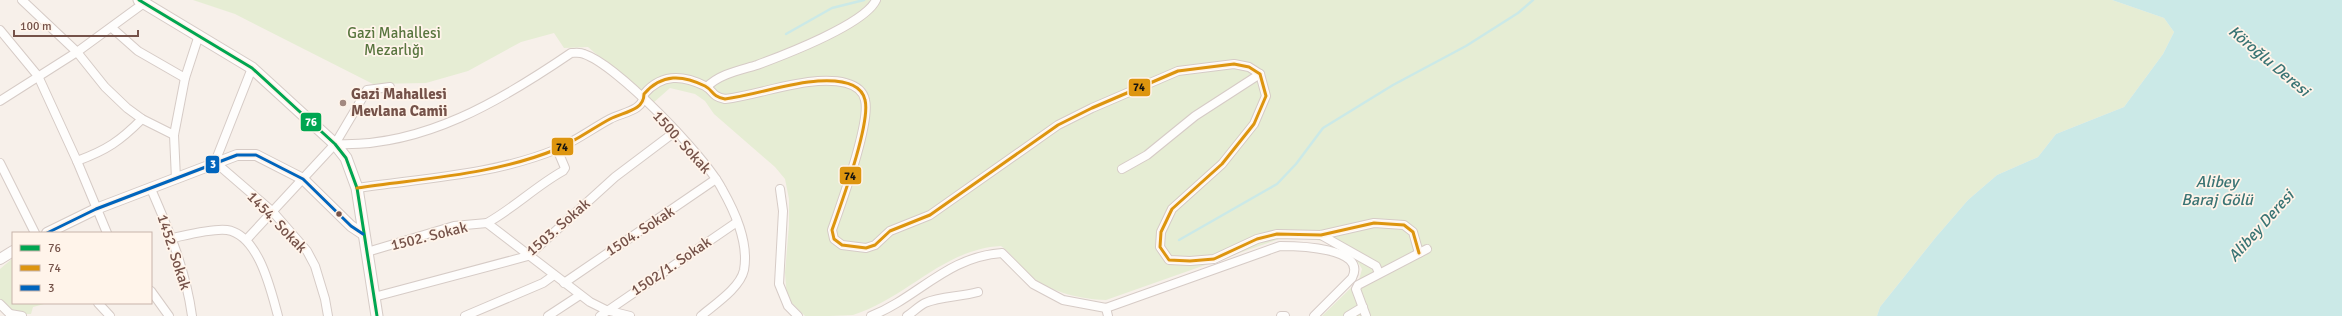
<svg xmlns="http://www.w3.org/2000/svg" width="2342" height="316" font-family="Signika,sans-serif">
  <rect width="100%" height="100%" fill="#f7f0ea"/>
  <g fill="#e6edd4">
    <path d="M193,0H2112L2164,18L2174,32L2163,54L2124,107L2056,134L2038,157L1997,175L1968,200L1936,237L1880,307L1877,316H1322L1359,280L1362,269C1347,239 1309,237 1279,239L1106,300C1081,299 1053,293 1032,277C1020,268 1013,254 1001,246C943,249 907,298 853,315C840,316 819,316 805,316L787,298L785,273L789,225V199L785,179L775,167L714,114L705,101L695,94L670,88L653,103L588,47L564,48L554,33L521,42L468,71L426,83L373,84L235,14Z"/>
    <path d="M13,258V303L44,304L33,307L31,314H18L0,302V269Z"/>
  </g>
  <path fill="#cbe9e7" d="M2112,0H2342V316H1877L1880,307L1936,237L1968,200L1997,175L2038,157L2056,134L2124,107L2163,54L2174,32L2164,18Z"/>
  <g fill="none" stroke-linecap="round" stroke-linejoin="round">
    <g stroke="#cbe9e7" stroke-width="2.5">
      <path d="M786,34L832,8L864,0"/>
      <path d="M1179,240L1277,184L1296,164L1323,128L1393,85L1466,46L1518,13L1533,0"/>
    </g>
    <defs>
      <g id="minor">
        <path d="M22,0L77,52L105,87L127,108L142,119L174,135"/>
        <path d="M112,28L138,51L185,78"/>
        <path d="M0,30L38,76L77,161L107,233"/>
        <path d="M252,68L215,162L273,212L307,251L315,266L325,299L328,316"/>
        <path d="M707,87C719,74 741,70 757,65C784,55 865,24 876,0"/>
        <path d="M0,101L77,52L144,3"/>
        <path d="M335,144C423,148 502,100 571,53C575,53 580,52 584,54C617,65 705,156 722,189C735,212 749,242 744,270C740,288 715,304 701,316"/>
        <path d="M77,161C107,150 120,141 142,119"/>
        <path d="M0,163L35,233"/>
        <path d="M1122,169L1147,155L1195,116L1260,74"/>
        <path d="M176,179L174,135L185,78L199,35"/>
        <path d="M357,188C424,178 494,175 557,149C576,141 593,128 610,119C623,112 644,111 644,94C662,73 683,75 705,86C714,91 711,96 725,99C756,95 787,83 818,81C834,80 861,81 865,100C871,123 841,204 832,230L834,239L842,245L866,248L875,245L890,231L930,215L1058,125L1092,108L1178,71L1234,64L1249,67L1260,74L1266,96L1254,124L1222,164L1172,209L1161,232L1160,247L1169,260L1190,261L1214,259L1257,239L1277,234L1321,235L1374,223L1404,225L1413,232L1419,253"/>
        <path d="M151,189C169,230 186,271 192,316"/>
        <path d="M780,189L783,211L779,284L788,306L798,316"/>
        <path d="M487,223C514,208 536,186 563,171L565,168L557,149"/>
        <path d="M1321,235L1376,266L1379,273"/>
        <path d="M173,238C187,235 213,228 227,230C259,235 271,291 278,316"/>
        <path d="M247,239L335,144L367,90L390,87"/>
        <path d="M367,252L454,226L487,223L590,302L606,310L630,316"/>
        <path d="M564,283L716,179"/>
        <path d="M151,291L169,316"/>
        <path d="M374,297L528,256L615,177L676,131"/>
        <path d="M98,303L110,316"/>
        <path d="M0,304L12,316"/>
        <path d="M1106,308L1108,316"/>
        <path d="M10,314L22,316"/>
        <path d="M465,316L543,283L554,275"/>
        <path d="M548,316L580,295"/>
        <path d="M600,316L737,222"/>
        <path d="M871,316C919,297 946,257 1002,253L1033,284L1063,300L1106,308L1280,246C1296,246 1368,247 1352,278L1314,316"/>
        <path d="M907,316C913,312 919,306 925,303C940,296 961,297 978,292"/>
        <path d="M1281,316H1285"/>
        <path d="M1348,316L1363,307"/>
        <path d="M1366,316L1356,289L1358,285L1427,249"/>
      </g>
      <g id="tertiary">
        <path d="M47,233L96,209L237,155H256L303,179L351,226L363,234"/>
        <path d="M0,259L13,251"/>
      </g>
      <path id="secondary" d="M139,0L252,68L335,144L346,158L357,188L377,316"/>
    </defs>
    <use href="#minor" stroke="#d6cbc6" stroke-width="10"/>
    <use href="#tertiary" stroke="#d6cbc6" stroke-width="12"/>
    <use href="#secondary" stroke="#d6cbc6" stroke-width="13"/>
    <use href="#minor" stroke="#fefdfc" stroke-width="8"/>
    <use href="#tertiary" stroke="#fefdfc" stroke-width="10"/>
    <use href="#secondary" stroke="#fefdfc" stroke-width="11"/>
    <defs>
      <path id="bus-1" d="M139,0L252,68L335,144L346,158L357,188L377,316"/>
      <path id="bus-2" d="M357,188C424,178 494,175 557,149C576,141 593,128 610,119C623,112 644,111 644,94C662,73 683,75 705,86C714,91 711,96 725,99C756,95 787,83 818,81C834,80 861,81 865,100C871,123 841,204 832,230L834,239L842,245L866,248L875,245L890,231L930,215L1058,125L1092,108L1178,71L1234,64L1249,67L1260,74L1266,96L1254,124L1222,164L1172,209L1161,232L1160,247L1169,260L1190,261L1214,259L1257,239L1277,234L1321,235L1374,223L1404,225L1413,232L1419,253"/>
      <path id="bus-3" d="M47,233L96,209L237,155H256L303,179L351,226L363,234"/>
    </defs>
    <use href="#bus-1" stroke="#fff4ea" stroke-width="6"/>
    <use href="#bus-2" stroke="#fff4ea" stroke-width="6"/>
    <use href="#bus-3" stroke="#fff4ea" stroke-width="6"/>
    <use href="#bus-1" stroke="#00a651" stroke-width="3"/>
    <use href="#bus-2" stroke="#dd950f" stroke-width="3"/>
    <use href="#bus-3" stroke="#0065bd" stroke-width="3"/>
  </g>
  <circle fill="#a28981" stroke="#fff4ea" stroke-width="1.5" cx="343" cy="103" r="4"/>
  <circle fill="#755249" stroke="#fff4ea" stroke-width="1.5" cx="339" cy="214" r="3.5"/>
  <g text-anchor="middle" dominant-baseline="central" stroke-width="3.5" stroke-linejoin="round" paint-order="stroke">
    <g font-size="15" fill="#58753e" stroke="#fff4ea">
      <text x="394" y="33">Gazi Mahallesi<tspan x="394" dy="17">Mezarlığı</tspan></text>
    </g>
    <g font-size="15" font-weight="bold" fill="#755249" stroke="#fff4ea" text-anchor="start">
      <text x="351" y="94">Gazi Mahallesi<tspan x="351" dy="17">Mevlana Camii</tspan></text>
    </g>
    <g font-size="15" fill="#755249" stroke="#fff4ea">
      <text transform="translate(682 142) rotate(48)">1500. Sokak</text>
      <text transform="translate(277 222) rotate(46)">1454. Sokak</text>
      <text transform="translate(558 227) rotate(-41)">1503. Sokak</text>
      <text transform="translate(640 231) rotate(-33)">1504. Sokak</text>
      <text transform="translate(429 236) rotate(-14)">1502. Sokak</text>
      <text transform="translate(174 252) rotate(72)">1452. Sokak</text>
      <text transform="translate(671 266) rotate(-34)">1502/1. Sokak</text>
    </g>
    <g font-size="16" font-style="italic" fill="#3a7474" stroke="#fff4ea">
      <text transform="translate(2269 61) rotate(40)">Köroğlu Deresi</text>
      <text x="2217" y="182">Alibey<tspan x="2217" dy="18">Baraj Gölü</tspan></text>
      <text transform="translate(2261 226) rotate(-48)">Alibey Deresi</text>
    </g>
  </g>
  <g stroke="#fff4ea" stroke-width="1.5">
    <rect x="1128" y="78" width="23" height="19" rx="4" fill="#dd950f"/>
    <rect x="300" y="112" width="22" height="20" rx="4" fill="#00a651"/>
    <rect x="551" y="137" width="23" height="19" rx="4" fill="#dd950f"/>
    <rect x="205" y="155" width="15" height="19" rx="4" fill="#0065bd"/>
    <rect x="839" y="166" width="23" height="19" rx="4" fill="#dd950f"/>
  </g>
  <g font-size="11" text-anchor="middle" font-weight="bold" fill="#fff">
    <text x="311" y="126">76</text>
    <text x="213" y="168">3</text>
  </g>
  <g font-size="11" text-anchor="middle" font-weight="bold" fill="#111">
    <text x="1139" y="91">74</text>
    <text x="562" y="151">74</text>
    <text x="850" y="180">74</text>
  </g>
  <rect x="12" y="232" width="140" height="72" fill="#fff4ea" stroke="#c8b3aa"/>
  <rect x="20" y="245" width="20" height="6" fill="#00a651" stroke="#c8b3aa"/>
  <text x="48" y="252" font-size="12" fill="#755249">76</text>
  <rect x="20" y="265" width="20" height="6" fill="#dd950f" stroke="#c8b3aa"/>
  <text x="48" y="272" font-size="12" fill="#755249">74</text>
  <rect x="20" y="285" width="20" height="6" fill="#0065bd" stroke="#c8b3aa"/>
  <text x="48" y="292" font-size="12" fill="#755249">3</text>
  <path d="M14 30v6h124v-6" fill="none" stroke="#755249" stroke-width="2"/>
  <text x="20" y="30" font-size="12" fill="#755249" stroke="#fff4ea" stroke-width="3" paint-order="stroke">100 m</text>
</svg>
